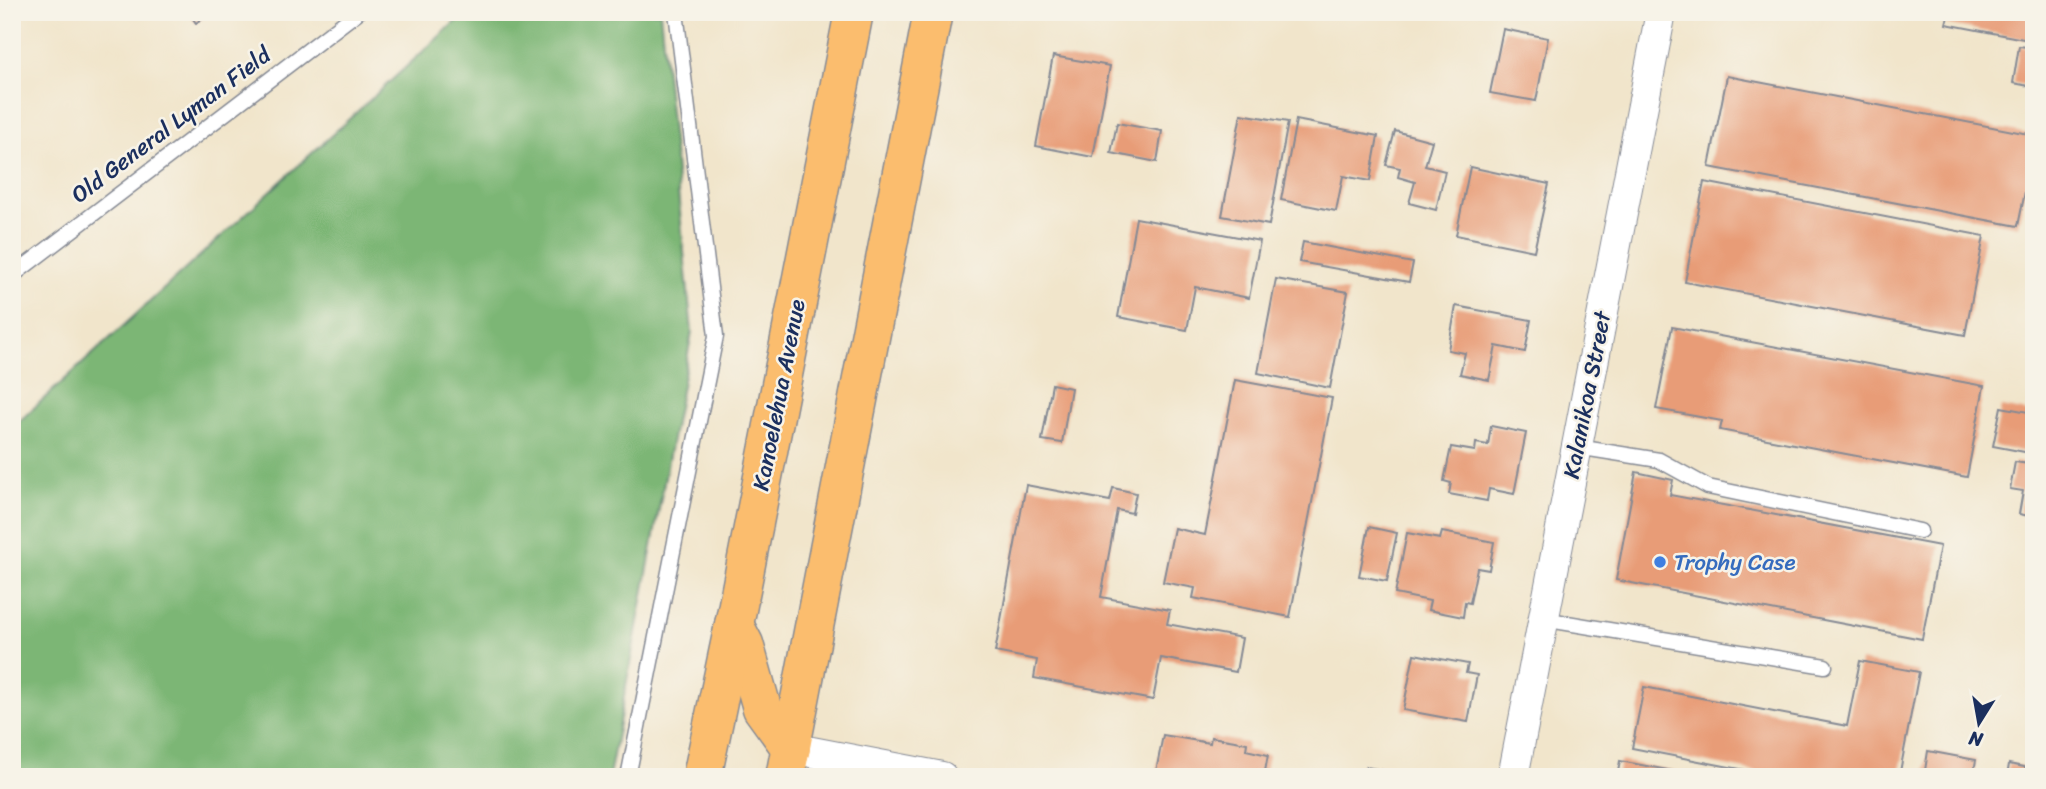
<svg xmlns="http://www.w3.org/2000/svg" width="2046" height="789" font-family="Sriracha,sans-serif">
  <rect width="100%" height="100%" fill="#f7f3e8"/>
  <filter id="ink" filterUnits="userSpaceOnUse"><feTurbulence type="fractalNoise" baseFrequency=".0143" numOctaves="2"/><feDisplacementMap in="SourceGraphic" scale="14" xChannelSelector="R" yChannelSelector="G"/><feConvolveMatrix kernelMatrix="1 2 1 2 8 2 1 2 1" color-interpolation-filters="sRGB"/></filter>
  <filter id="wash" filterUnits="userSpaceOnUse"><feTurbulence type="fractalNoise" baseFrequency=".00686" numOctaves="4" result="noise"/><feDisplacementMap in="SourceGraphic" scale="28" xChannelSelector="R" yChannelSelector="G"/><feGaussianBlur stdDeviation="1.57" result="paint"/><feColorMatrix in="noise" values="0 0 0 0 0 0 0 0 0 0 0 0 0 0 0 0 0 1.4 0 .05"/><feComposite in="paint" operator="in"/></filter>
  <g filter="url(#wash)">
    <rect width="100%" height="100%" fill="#f1e5cb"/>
    <path fill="#7cb674" stroke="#4c7269" stroke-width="2" d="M466,12H660L692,332L609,777H12V428Z"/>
    <g id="blocks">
      <g fill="#e89c77">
        <path d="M188,12H210L196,23Z"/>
        <path d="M1949,12H2034V41L1946,24Z"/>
        <path d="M1503,29L1548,38L1536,101L1490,93Z"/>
        <path d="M2019,46L2034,48V87L2013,83Z"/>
        <path d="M1053,56L1110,66L1093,157L1036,146Z"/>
        <path d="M1727,76L2034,135V148L2018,226L1709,167Z"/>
        <path d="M1241,114L1288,122L1269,225L1222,216Z"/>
        <path d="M1296,120L1378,136L1370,181L1343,176L1336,211L1281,200Z"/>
        <path d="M1117,123L1162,131L1157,162L1111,153Z"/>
        <path d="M1395,131L1432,141L1425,166L1445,171L1436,210L1409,203L1415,182L1398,177L1400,168L1386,165Z"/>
        <path d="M1470,167L1549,184L1534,251L1456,235Z"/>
        <path d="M1704,182L1984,236L1965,335L1685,282Z"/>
        <path d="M1136,218L1260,241L1249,298L1195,287L1187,330L1118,317Z"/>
        <path d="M1303,242L1413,263L1409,282L1299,262Z"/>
        <path d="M1276,279L1348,292L1330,388L1258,373Z"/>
        <path d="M1456,306L1531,320L1525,352L1496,346L1489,380L1460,374L1465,353L1448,350Z"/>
        <path d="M1672,327L1984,386L1967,477L1720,430L1722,421L1656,409Z"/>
        <path d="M1235,380L1332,398L1290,617L1193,598L1195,588L1163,582L1174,528L1205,535Z"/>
        <path d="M1052,384L1071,388L1062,443L1042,440Z"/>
        <path d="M2001,407L2034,413V433L2030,453L1993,446Z"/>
        <path d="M1491,426L1526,433L1514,494L1489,489L1487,501L1449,494L1451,483L1444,481L1451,447L1475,451L1476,443L1488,445Z"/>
        <path d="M2030,453L2034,454V517L2019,514L2023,491L2010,489L2015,462L2029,464Z"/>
        <path d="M1636,472L1673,480L1670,495L1940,546L1922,639L1616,580Z"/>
        <path d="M1026,485L1110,501L1113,488L1136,493L1132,513L1117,510L1101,597L1170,610L1167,624L1242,638L1236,672L1161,658L1153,700L1034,678L1037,660L995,652Z"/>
        <path d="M1369,527L1397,533L1387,581L1359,576Z"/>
        <path d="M1442,532L1494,542L1489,570L1477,568L1470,603L1465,602L1463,617L1428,610L1430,601L1395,594L1407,533L1440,539Z"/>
        <path d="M1414,654L1468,664L1466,673L1477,675L1468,722L1403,710Z"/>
        <path d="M1860,661L1919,672L1899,777H1781L1632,748L1644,687L1847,726Z"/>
        <path d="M1163,735L1210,743L1211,737L1247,743L1246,750L1268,755L1264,777H1155Z"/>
        <path d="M1928,751L1976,760L1973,777H1924Z"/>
        <path d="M1620,761L1695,775V777H1617Z"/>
        <path d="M2009,764L2034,769V777H2007Z"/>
        <path d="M1366,767L1411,775V777H1364Z"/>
      </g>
    </g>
  </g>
  <g filter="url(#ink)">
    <use href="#blocks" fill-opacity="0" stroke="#868a94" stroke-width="2"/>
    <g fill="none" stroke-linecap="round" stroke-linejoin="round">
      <defs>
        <g id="lane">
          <path d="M12,276L358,12"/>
          <path d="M1577,447L1659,460L1708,487L1920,531"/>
          <path d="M1543,619L1825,666"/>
          <path d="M628,777L716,336L676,12"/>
        </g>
        <g id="street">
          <path d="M791,748L942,777"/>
          <path d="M1513,777L1661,12"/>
        </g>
        <g id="highway">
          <path d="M734,625L744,644L762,708L791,748"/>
          <path d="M702,777L734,625L854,12"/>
          <path d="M785,777L933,12"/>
        </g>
      </defs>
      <use href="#lane" stroke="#868a94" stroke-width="17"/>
      <use href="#street" stroke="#868a94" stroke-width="32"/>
      <use href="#highway" stroke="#868a94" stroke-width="41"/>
      <use href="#lane" stroke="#fff" stroke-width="14"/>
      <use href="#street" stroke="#fff" stroke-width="30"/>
      <use href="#highway" stroke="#fbbd6e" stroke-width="38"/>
    </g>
  </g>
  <circle fill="#3f7fe0" stroke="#f7f3e8" stroke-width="2.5" cx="1660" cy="562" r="7"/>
  <g text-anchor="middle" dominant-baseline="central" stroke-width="5" stroke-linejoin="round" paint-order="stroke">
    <g font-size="23" fill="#1b2f5e" stroke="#f7f3e8">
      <text transform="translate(171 125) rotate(-37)">Old General Lyman Field</text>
      <text transform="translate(779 395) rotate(-79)">Kanoelehua Avenue</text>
      <text transform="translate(1587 395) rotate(-79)">Kalanikoa Street</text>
    </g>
    <g font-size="23" fill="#366cbe" stroke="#f7f3e8" text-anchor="start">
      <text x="1674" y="562">Trophy Case</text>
    </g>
  </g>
  <rect width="2046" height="789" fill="none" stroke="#f7f3e8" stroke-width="42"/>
  <g transform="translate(1979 723) rotate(191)" stroke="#f7f3e8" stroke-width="5" paint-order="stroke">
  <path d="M0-5L12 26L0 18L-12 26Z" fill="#1b2f5e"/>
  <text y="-10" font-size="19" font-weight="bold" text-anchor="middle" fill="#1b2f5e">N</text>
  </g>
</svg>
